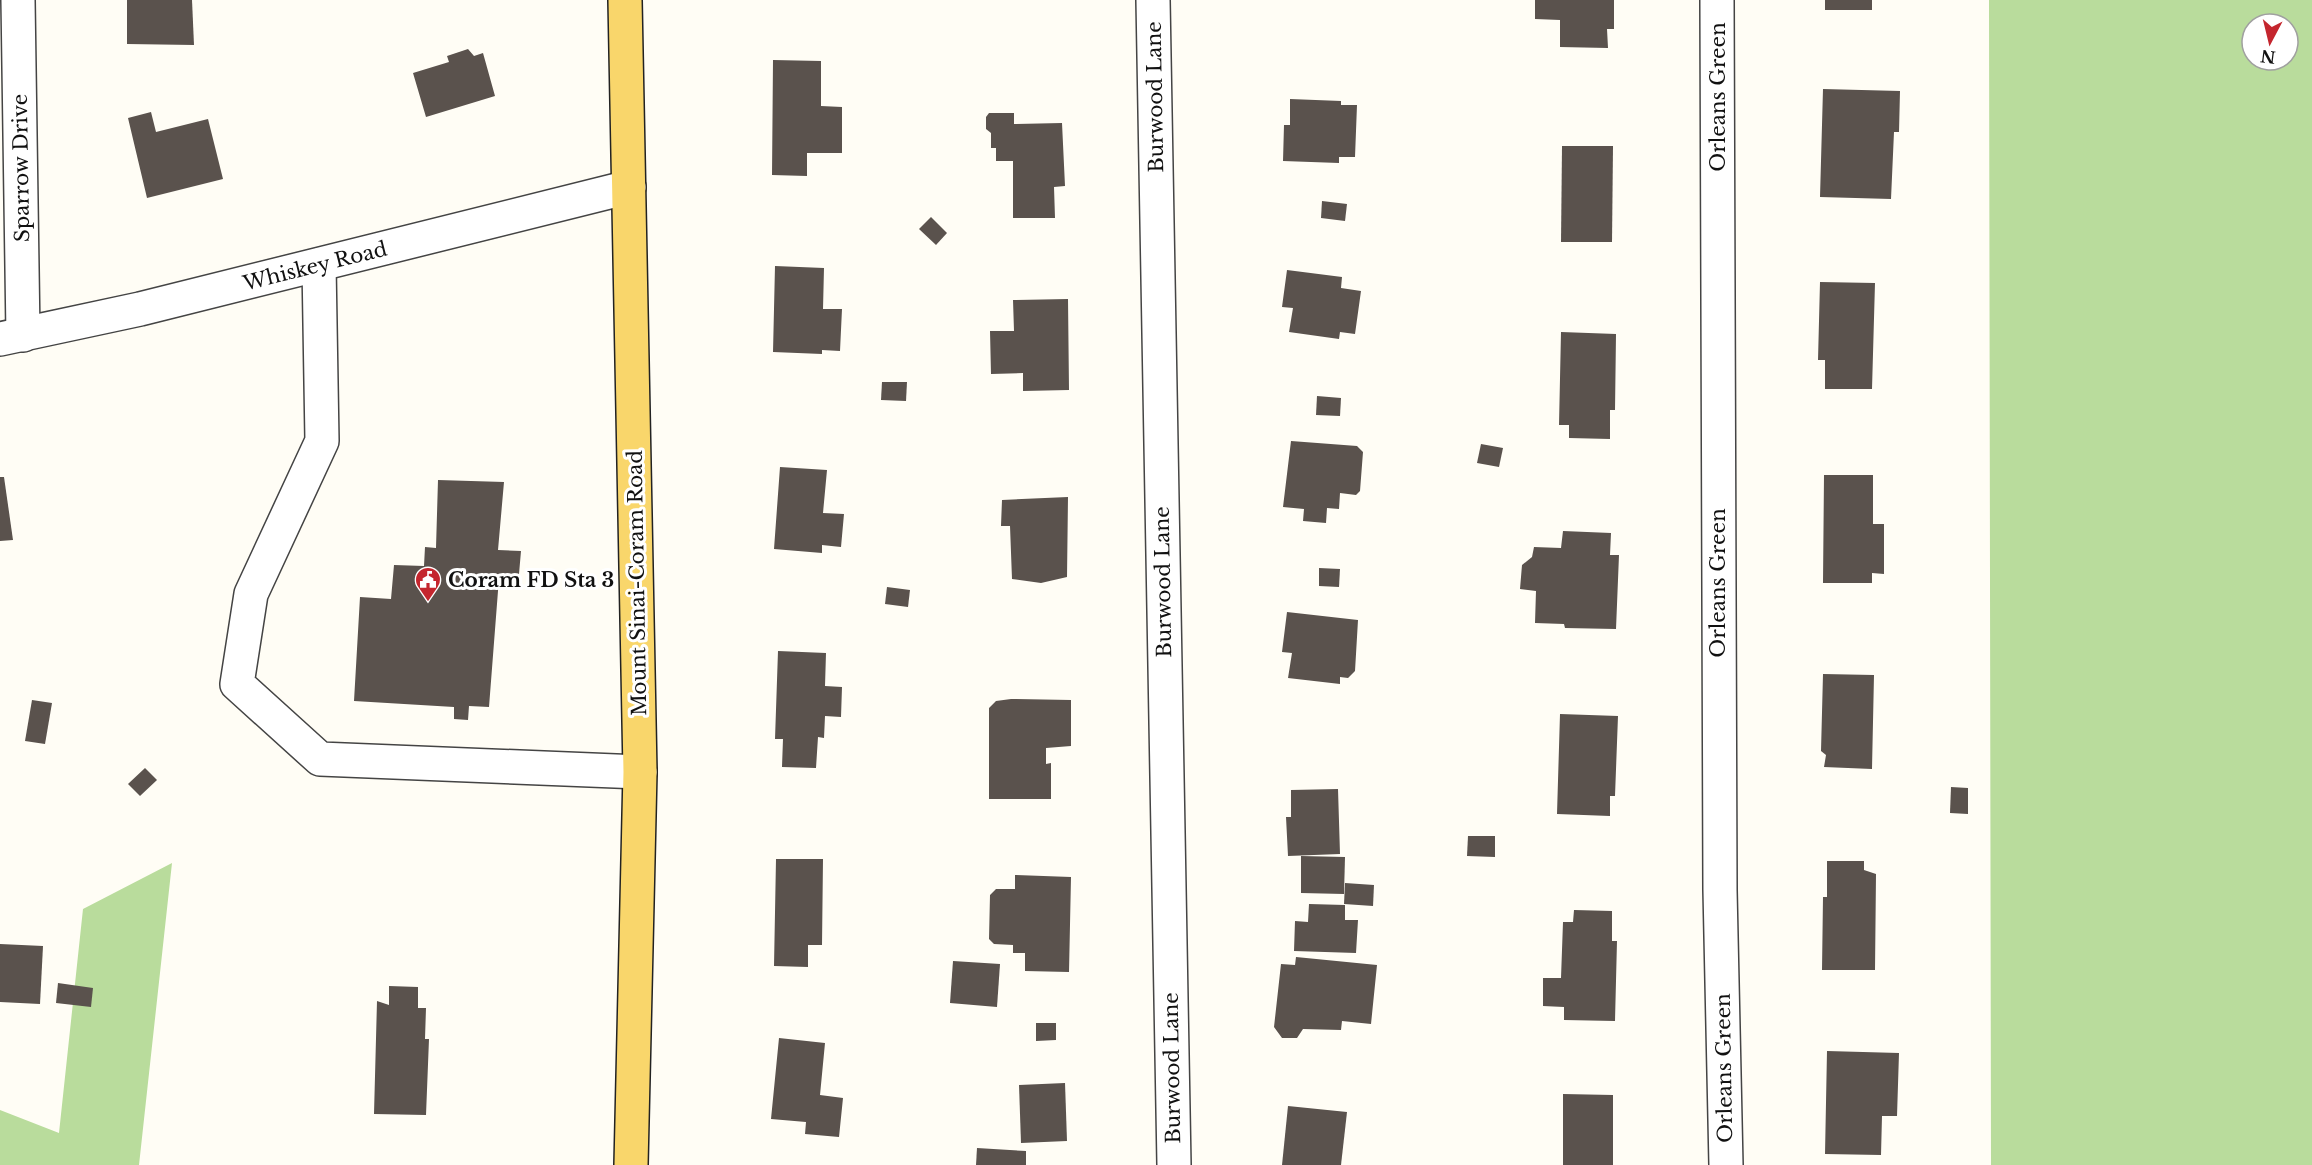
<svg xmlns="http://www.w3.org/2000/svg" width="2312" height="1165" font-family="'Libre Baskerville',serif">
  <rect width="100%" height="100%" fill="#fffdf5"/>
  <g fill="#b9dc9c" fill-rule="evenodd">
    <path d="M1989,0H2312V1165H1991ZM2252,24H2288V60H2252Z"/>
    <path d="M172,863L139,1165H0V1110L59,1133L83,909Z"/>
  </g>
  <g fill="#5a524d">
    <path d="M127,0H192L194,45L127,44Z"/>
    <path d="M1535,0H1614V29H1607L1608,48L1560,47V20L1535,19Z"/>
    <rect x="1825" y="0" width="47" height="10"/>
    <path d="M468,49L474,56L483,53L495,96L426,117L413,73L449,62L447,56Z"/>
    <path d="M773,60L821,61V106L842,107V153H807V176L772,175Z"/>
    <path d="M1823,89L1900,91L1899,132H1894L1891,199L1820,197Z"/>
    <path d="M1290,99L1341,101V105H1357L1355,157H1339V163L1283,161L1284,125H1290Z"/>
    <path d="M151,112L156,132L208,119L223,179L147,198L128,118Z"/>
    <path d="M989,113H1014V124L1062,123L1065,186L1054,187L1055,218H1013V161H996V148H991V133L986,129V117Z"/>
    <path d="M1562,146H1613L1612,242H1561Z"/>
    <path d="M1322,201L1347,204L1345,221L1321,218Z"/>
    <path d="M931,217L947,233L936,245L919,229Z"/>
    <path d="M775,266L824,268L823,309H842L840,351L822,350V354L773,352Z"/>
    <path d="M1287,270L1342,277L1341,288L1361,291L1355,334L1340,332L1339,339L1289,332L1293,308L1282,307Z"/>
    <path d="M1820,282L1875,283L1872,389H1825V360H1818Z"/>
    <path d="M1068,299L1069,390L1023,391V373L991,374L990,331H1014L1013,300Z"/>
    <path d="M1561,332L1616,334L1615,410H1610V439L1569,438V425H1559Z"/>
    <path d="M882,382H907L906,401L881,400Z"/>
    <path d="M1317,396L1341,398L1340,416L1316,415Z"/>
    <path d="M1291,441L1357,446L1363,452L1360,491L1356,495L1340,493L1339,509L1327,508L1326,523L1303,521L1304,509L1283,507Z"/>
    <path d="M1481,444L1503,448L1499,467L1477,463Z"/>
    <path d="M780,467L827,470L823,513L844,514L841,547L822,545V553L774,549Z"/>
    <path d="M1824,475H1873V524H1884V574L1872,573V583H1823Z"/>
    <path d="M0,477H4L13,540L0,541Z"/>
    <path d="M438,480L504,482L498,550L521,551L519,574L499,578L489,707L469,706L468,720L454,719V707L354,701L360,597L391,599L394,565L424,566L425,547L436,548Z"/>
    <path d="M1068,497L1067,577L1041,583L1012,579L1010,526H1001L1002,500Z"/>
    <path d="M1563,531L1611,533L1610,555H1619L1616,629L1565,628L1564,624L1535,623L1536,591L1520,589L1522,565L1532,557L1534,547L1561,548Z"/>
    <path d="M1319,568L1340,569L1339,587L1319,586Z"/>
    <path d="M887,587L910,590L908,607L885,604Z"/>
    <path d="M1287,612L1358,620L1355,671L1348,678L1340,677V684L1288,678L1292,653L1282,652Z"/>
    <path d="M778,651L826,653L825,686L842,687L841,717L825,716L824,738L818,737L816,768L782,767L783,739H775Z"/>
    <path d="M1823,674L1874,675L1872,769L1824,767L1826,755L1821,751Z"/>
    <path d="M1011,699L1071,700V746L1046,748V764L1051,763V799H989V708L996,701Z"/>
    <path d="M32,700L52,703L45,744L25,741Z"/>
    <path d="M1560,714L1618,716L1615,796H1610V816L1557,814Z"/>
    <path d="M145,768L157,780L140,796L128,784Z"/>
    <path d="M1951,787L1968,788V814L1950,813Z"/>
    <path d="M1338,789L1340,854L1288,856L1286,817H1291V790Z"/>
    <path d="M1468,836H1495V857L1467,856Z"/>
    <path d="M1301,856L1345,857L1344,894L1301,893Z"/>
    <path d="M776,859H823L822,945H808V967L774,966Z"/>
    <path d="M1827,861H1864V870L1876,874L1875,970H1822L1823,897H1827Z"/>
    <path d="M1015,875L1071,877L1069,972L1025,971V953H1013V945L994,944L989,939L990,895L996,889H1015Z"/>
    <path d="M1345,883L1374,885L1373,906L1344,904Z"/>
    <path d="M1309,904L1345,905V920H1358L1356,953L1294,951L1295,921L1308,922Z"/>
    <path d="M1574,910L1612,911V941H1617L1615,1021L1564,1020V1007L1543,1006V978H1561L1563,922H1573Z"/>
    <path d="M0,944L43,946L40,1004L0,1002Z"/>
    <path d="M1296,957L1377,965L1371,1024L1342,1021L1341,1030L1303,1029L1297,1038H1282L1274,1027L1281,964L1295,965Z"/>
    <path d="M953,961L1000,964L997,1007L950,1003Z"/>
    <path d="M58,983L93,988L91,1007L56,1003Z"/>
    <path d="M389,986L418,987V1008H426L425,1039H429L426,1115L374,1114L377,1001L389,1005Z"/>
    <path d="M1036,1023H1056V1040L1036,1041Z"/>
    <path d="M779,1038L825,1043L820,1095L843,1098L839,1137L805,1134L806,1122L771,1119Z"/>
    <path d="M1827,1051L1899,1053L1897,1116H1882L1881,1155L1825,1154Z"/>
    <path d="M1065,1083L1067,1141L1021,1143L1019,1085Z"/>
    <path d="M1563,1094L1613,1095V1165H1563Z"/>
    <path d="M1288,1106L1347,1112L1341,1165H1282Z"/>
    <path d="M977,1148L1026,1151V1165H976Z"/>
  </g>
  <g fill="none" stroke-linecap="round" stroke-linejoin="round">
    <defs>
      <g id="minor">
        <path d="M18,0L23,335"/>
        <path d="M1153,0L1174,1165"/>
        <path d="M1717,0L1720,890L1726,1165"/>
        <path d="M319,265L322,441L251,594L237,684L320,759L640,772"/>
        <path d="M0,339L140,309L629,187"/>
      </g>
      <path id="major" d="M625,0L640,772L631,1165"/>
    </defs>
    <use href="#minor" stroke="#444" stroke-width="36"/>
    <use href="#major" stroke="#222" stroke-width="36"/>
    <use href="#minor" stroke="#fff" stroke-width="33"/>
    <use href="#major" stroke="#f9d66b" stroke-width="33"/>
  </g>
  <defs>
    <symbol id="civic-pin" viewBox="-11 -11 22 30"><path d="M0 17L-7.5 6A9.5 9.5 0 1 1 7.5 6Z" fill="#c4262e" stroke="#fff"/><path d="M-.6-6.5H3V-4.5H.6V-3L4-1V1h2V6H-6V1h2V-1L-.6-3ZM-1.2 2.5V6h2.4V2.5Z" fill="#fff"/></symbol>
  </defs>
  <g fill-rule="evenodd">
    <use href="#civic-pin" x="413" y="565" width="30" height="40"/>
  </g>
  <g text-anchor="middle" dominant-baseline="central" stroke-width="6" stroke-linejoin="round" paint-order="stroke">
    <g font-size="20" fill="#111" stroke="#fff">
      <text transform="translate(1155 97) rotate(-91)">Burwood Lane</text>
      <text transform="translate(1718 97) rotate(-90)">Orleans Green</text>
      <text transform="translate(21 168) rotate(-91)">Sparrow Drive</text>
      <text transform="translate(315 266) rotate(-14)">Whiskey Road</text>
      <text transform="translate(1163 582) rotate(-91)">Burwood Lane</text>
      <text transform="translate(637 583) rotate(-91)">Mount Sinai-Coram Road</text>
      <text transform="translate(1718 583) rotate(-90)">Orleans Green</text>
      <text transform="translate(1172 1068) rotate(-91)">Burwood Lane</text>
      <text transform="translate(1724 1068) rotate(-91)">Orleans Green</text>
    </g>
    <g font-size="20" font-weight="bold" fill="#111" stroke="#fff" text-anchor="start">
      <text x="448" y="580">Coram FD Sta 3</text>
    </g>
  </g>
  <g transform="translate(2270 42) rotate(187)"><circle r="28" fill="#ffffff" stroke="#a0a0a0" stroke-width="1.5"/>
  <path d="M0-4.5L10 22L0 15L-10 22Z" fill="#c4262e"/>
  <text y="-9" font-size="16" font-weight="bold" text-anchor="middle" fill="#111111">N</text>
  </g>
</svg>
